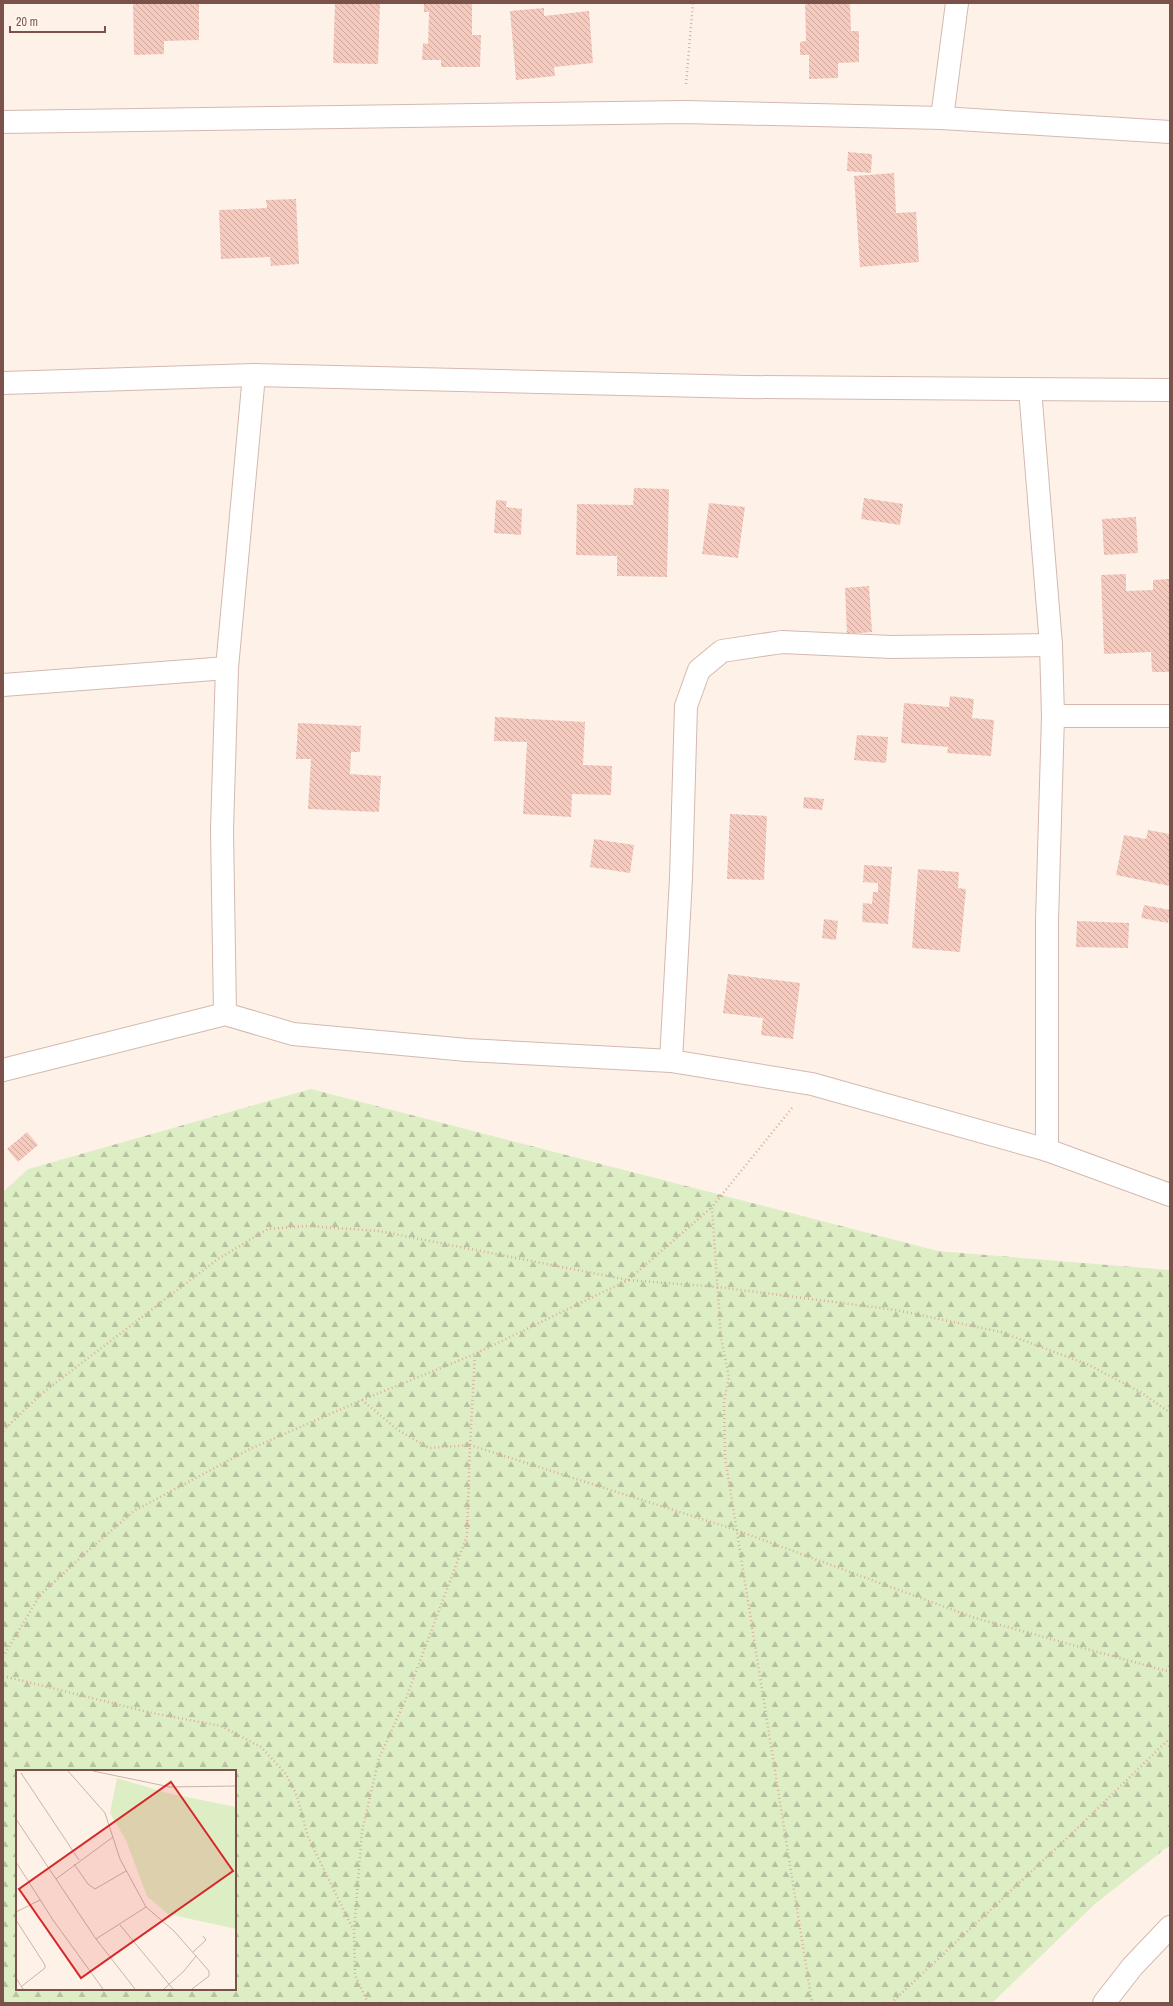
<svg xmlns="http://www.w3.org/2000/svg" width="1173" height="2006" font-family="'Archivo Narrow',sans-serif">
  <defs>
    <pattern id="forest-firs" width="22" height="20" patternUnits="userSpaceOnUse"><rect width="22" height="20" fill="#ddeec5"/><path d="M5 1l3.5 6h-7zM16 11l3.5 6h-7z" fill="#b8c3a2"/></pattern>
    <pattern id="building-back-hatch" width="6" height="6" patternUnits="userSpaceOnUse"><rect width="6" height="6" fill="#f6cabe"/><path d="M-1 5l2 2M0 0l6 6M5-1l2 2" fill="none" stroke="#cca79c"/></pattern>
  </defs>
  <rect width="100%" height="100%" fill="#fef2e8"/>
  <path fill="url(#forest-firs)" fill-rule="evenodd" d="M311,1089L938,1251L1170,1270V1845L1095,1904L992,2003H3V1192L28,1169ZM17,1771H235V1989H17Z"/>
  <g fill="url(#building-back-hatch)">
    <path d="M133,3H199V40L164,41V54L134,55Z"/>
    <path d="M335,3H380L378,64L333,63Z"/>
    <path d="M424,3H472V35H481L480,67H441V60H422L423,43L428,44L429,12H424Z"/>
    <path d="M805,3H850L851,31H859V62L838,63V78L809,79V55H800V42L806,41Z"/>
    <path d="M544,8V16L589,11L593,63L554,67L555,76L516,80L510,11Z"/>
    <path d="M848,152L872,154L871,173L847,171Z"/>
    <path d="M894,173L896,213L916,212L919,262L860,267L854,176Z"/>
    <path d="M296,199L299,264L271,266L270,257L221,259L219,210L267,208L266,200Z"/>
    <path d="M634,488L669,489L667,577L617,576V556L576,555L577,504L633,505Z"/>
    <path d="M864,498L903,504L900,525L861,519Z"/>
    <path d="M496,500L507,501L506,507L522,509L521,535L494,533Z"/>
    <path d="M709,503L745,507L738,558L702,554Z"/>
    <path d="M1136,517L1138,553L1104,555L1102,519Z"/>
    <path d="M1126,574V591L1153,590V580L1170,579V672H1152L1151,652L1104,654L1101,575Z"/>
    <path d="M869,586L872,632L847,634L845,588Z"/>
    <path d="M950,696L974,699L972,718L994,720L991,756L947,753L948,747L901,743L904,703L949,707Z"/>
    <path d="M495,717L585,722L583,765L612,766L611,795L572,794L571,817L523,814L527,742L494,741Z"/>
    <path d="M298,723L361,726L360,752H351L350,774L381,776L379,812L308,809L311,759H296Z"/>
    <path d="M857,735L888,737L886,763L854,760Z"/>
    <path d="M804,797L824,799L822,810L803,808Z"/>
    <path d="M730,814L767,816L764,880L727,879Z"/>
    <path d="M1148,830L1170,834V886L1116,875L1124,835L1146,839Z"/>
    <path d="M594,839L634,845L630,873L590,867Z"/>
    <path d="M864,865L892,867L888,924L862,922L863,903L872,904L873,892H878V883L863,882Z"/>
    <path d="M918,869L959,872L958,888L966,889L960,952L912,948Z"/>
    <path d="M1144,905L1170,910L1168,923L1141,918Z"/>
    <path d="M824,919L838,921L836,940L822,938Z"/>
    <path d="M1077,921L1129,923L1128,948L1076,947Z"/>
    <path d="M728,974L800,983L793,1039L761,1035L763,1018L723,1013Z"/>
    <path d="M27,1132L38,1145L18,1162L7,1149Z"/>
  </g>
  <g fill="none" stroke-linecap="round" stroke-linejoin="round">
    <defs>
      <g id="minor">
        <path d="M942,118L957,3"/>
        <path d="M3,122L683,112L942,118L1170,132"/>
        <path d="M3,383L254,375L746,387L1170,390"/>
        <path d="M1030,389L1051,645L1053,716L1047,921V1150"/>
        <path d="M3,685L227,668"/>
        <path d="M1053,716H1170"/>
        <path d="M225,1014L222,830L227,668L254,375"/>
        <path d="M671,1061L681,878L686,706L699,670L722,651L782,642L891,647L1051,645"/>
        <path d="M3,1070L225,1014L293,1034L467,1050L671,1061L812,1084L1047,1150L1170,1195"/>
        <path d="M1104,2003L1132,1967L1170,1927"/>
      </g>
    </defs>
    <use href="#minor" stroke="#d4b9af" stroke-width="24"/>
    <g stroke="#dcaca0" stroke-width="2.5" stroke-dasharray="1 3" stroke-linecap="butt">
      <path d="M686,84L693,3"/>
      <path d="M792,1108L712,1207L721,1338L729,1377L724,1401L725,1457L812,2003"/>
      <path d="M362,1400L398,1430L429,1448L470,1445L475,1354"/>
      <path d="M3,1431L41,1394L218,1259L268,1229L307,1226L379,1231L628,1280L718,1287L896,1310L1001,1332L1089,1365L1142,1393L1170,1413"/>
      <path d="M3,1657L40,1595L90,1549L134,1511L250,1449L362,1400L475,1354L628,1280L711,1208"/>
      <path d="M3,1676L152,1713L221,1726L261,1747L286,1774L297,1796L308,1837L353,1929"/>
      <path d="M368,2003L355,1975L354,1930L362,1831L379,1758L405,1701L467,1536L470,1445L736,1530L975,1618L1170,1672"/>
      <path d="M891,2003L1064,1841L1170,1738"/>
    </g>
    <use href="#minor" stroke="#fff" stroke-width="22"/>
  </g>
  <g transform="translate(16 1770)">
    <rect width="220" height="220" fill="#fef2e8"/>
    <path d="M101,8L151,23L220,37V159L152,144L131,126L110,70L94,43Z" fill="#ddeec5"/>
    <path fill="none" stroke="#cab2a8" stroke-width="1" d="M52,1L89,43L104,89L130,137L158,161L193,201V206L176,219M77,1L154,17L220,16M5,3L63,90M0,49L80,169L119,219M0,92L37,150L87,219M58,94L72,114L79,119L110,101M40,109L97,67M0,142L24,130M0,150L29,195V198L6,216M104,155L157,219M80,169L130,137M177,182L190,170L187,166M0,208L7,219M148,219L168,201L180,186"/>
    <path fill="#d62828" fill-opacity="0.15" stroke="#d62828" stroke-width="2" d="M155,12L217,101L65,208L3,119Z"/>
    <rect width="220" height="220" fill="none" stroke="#7b5249" stroke-width="2"/>
  </g>
  <rect width="1173" height="2006" fill="none" stroke="#7b5249" stroke-width="8"/>
  <path d="M10 26v6h95v-6" fill="none" stroke="#7b5249" stroke-width="2"/>
  <text x="16" y="26" font-size="12" fill="#7b5249" stroke="#fff7f0" stroke-width="3" paint-order="stroke">20 m</text>
</svg>
